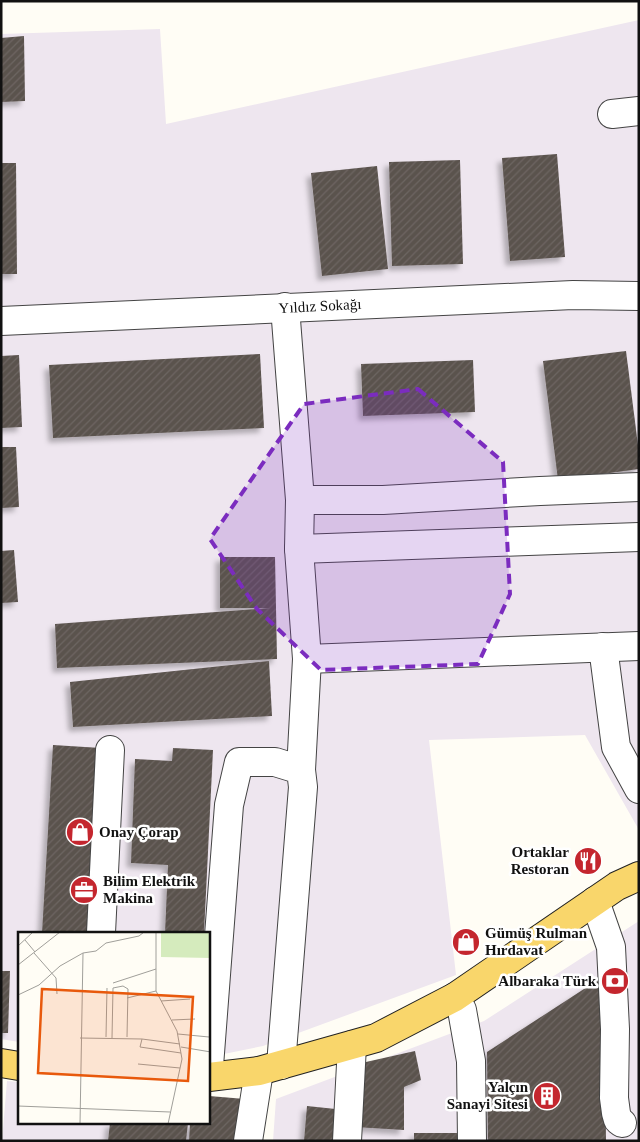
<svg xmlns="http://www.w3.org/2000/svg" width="640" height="1142" font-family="Georgia,serif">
  <defs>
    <pattern id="building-hatch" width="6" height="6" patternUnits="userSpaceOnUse" patternTransform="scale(1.25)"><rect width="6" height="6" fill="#5a524d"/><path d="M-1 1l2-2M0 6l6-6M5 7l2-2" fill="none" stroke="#6d6662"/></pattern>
    <filter id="shadow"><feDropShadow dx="-4.5" dy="4.5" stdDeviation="2.5" flood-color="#0004"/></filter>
  </defs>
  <rect width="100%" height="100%" fill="#fffdf5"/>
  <g fill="#eee6ef">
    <path d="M639,20V830L585,735L429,740L456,975L263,1046L209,1057V933H19V1042L1,1039V34L160,29L166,124Z"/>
    <path d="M639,921V1141H273L276,1099L484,1021Z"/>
    <path d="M7,1081L19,1082V1123H209V1110L237,1114V1141H2Z"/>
  </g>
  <g fill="url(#building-hatch)" filter="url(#shadow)">
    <path d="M24,36L25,101L1,102V38Z"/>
    <path d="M557,154L565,257L510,261L502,158Z"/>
    <path d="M460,160L463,264L392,266L389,162Z"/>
    <path d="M1,163H16L17,274H1Z"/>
    <path d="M377,166L388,269L322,276L311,173Z"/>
    <path d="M626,351L639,453V469L558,480L543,361Z"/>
    <path d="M260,354L264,428L53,438L49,365Z"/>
    <path d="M19,355L22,427L1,428V356Z"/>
    <path d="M473,360L475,412L363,416L361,364Z"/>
    <path d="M1,447H16L19,507L1,508Z"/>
    <path d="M14,550L18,602L1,603V551Z"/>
    <path d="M220,557H275L277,659L57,668L55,624L270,608H220Z"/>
    <path d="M269,661L272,716L73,727L70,682Z"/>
    <path d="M53,745L101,748L91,933H42Z"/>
    <path d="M173,748L213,750L204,933H165L168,865L131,863L135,759L172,761Z"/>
    <path d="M1,971H10L8,1033H1Z"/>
    <path d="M604,976L606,1141H488L487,1052Z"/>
    <path d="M415,1051L421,1080L404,1087V1130L355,1127L357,1064Z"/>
    <path d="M209,1096L245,1099L242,1141H189L190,1123H209Z"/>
    <path d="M307,1106L345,1110L342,1141H304Z"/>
    <path d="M110,1123H188L186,1141H108Z"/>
    <rect x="414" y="1133" width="47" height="8"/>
  </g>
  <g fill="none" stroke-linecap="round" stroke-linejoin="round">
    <defs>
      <g id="minor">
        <path d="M612,114L639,111"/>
        <path d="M285,307L300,500L299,549L307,659L301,770"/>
        <path d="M1,321L573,295L639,296"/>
        <path d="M300,500H383L540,491L639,487"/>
        <path d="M299,549L639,537"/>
        <path d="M603,647L616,747L639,789"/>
        <path d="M307,659L639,646"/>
        <path d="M595,901L611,947L615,1029L614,1098L616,1113L618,1120L622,1123"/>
        <path d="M101,933L110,750"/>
        <path d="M455,997L462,1010L471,1061L472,1141"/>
        <path d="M209,1066L229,805L239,762H275L301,770L303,787L281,1065"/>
        <path d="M248,1141L259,1071"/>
        <path d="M347,1141L352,1045"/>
      </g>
      <g id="major">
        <path d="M1,1063L19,1066"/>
        <path d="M209,1077L259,1071L376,1038L455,997L617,886L639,876"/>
      </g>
    </defs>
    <use href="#minor" stroke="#444" stroke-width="30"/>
    <use href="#major" stroke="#222" stroke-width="30"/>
    <use href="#minor" stroke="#fff" stroke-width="28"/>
    <use href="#major" stroke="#f9d66b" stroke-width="28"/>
  </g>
  <path fill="#7b2cbf" fill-opacity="0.2" stroke="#7b2cbf" stroke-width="4" stroke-dasharray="10 6" stroke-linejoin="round" d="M418,389L503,462L510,594L478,664L321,670L257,609L210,539L304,404Z"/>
  <defs>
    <symbol id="shop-disc" viewBox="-11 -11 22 22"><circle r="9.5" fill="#c4262e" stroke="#fff"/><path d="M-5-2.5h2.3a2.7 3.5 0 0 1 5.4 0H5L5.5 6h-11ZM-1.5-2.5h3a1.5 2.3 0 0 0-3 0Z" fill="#fff"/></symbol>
    <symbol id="restaurant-disc" viewBox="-11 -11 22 22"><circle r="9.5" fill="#c4262e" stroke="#fff"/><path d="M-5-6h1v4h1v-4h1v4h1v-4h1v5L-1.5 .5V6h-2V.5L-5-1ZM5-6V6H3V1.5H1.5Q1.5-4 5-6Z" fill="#fff"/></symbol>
    <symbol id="office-disc" viewBox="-11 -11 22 22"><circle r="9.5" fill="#c4262e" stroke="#fff"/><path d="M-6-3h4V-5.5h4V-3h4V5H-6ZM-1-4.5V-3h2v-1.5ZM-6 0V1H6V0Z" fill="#fff"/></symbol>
    <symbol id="bank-disc" viewBox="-11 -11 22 22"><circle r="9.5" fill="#c4262e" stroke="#fff"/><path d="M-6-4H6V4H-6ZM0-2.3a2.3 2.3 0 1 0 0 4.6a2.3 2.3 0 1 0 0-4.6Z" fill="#fff"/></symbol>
    <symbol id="building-disc" viewBox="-11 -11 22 22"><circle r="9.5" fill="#c4262e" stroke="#fff"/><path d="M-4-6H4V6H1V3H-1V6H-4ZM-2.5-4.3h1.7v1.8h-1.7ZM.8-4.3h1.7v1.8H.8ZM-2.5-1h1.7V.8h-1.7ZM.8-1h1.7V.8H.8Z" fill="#fff"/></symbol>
  </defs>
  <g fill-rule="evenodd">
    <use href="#shop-disc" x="64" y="816" width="32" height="32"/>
    <use href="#restaurant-disc" x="572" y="845" width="32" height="32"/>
    <use href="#office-disc" x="68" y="874" width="32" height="32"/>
    <use href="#shop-disc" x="450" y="926" width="32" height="32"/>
    <use href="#bank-disc" x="599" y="965" width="32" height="32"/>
    <use href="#building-disc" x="531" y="1080" width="32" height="32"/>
  </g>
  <g text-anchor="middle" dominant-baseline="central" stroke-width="5" stroke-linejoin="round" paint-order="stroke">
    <g font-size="15" fill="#111" stroke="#fff">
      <text transform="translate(320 306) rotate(-3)">Yıldız Sokağı</text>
    </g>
    <g font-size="15" font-weight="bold" fill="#111" stroke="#fff" text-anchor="start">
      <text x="99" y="832">Onay Çorap</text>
      <text x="569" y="852" text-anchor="end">Ortaklar<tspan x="569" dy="17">Restoran</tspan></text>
      <text x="103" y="881">Bilim Elektrik<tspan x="103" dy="17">Makina</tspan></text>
      <text x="485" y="933">Gümüş Rulman<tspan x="485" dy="17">Hırdavat</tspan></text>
      <text x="596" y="981" text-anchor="end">Albaraka Türk</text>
      <text x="528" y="1087" text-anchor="end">Yalçın<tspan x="528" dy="17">Sanayi Sitesi</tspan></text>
    </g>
  </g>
  <g transform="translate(18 932)">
    <rect width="192" height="192" fill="#fffdf5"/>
    <path d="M143,0H192V26L143,25Z" fill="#d5ebbd"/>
    <path fill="none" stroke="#a09f9a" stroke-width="1" d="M138,0V59L159,99L164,127L150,192M7,8L17,20M0,14L15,0M16,21L38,46L39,62M0,33L42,0M95,51L138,37M0,63L21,53L42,34L65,21L78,19L88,11L121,4L126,0M109,66L138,59M143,69L172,67M154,88L177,87M160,102L191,105M88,105L89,56M62,106L124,107M94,106L95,56L105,54L110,57L109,105M162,112L124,107L122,115L163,121M163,115L193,120M120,132L162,136M0,174L152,180M62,192L65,21"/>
    <path fill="#e8590c" fill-opacity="0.15" stroke="#e8590c" stroke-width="2.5" d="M24,57L175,65L170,149L20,141Z"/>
    <rect width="192" height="192" fill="none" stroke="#111" stroke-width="2.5"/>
  </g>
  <rect width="640" height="1142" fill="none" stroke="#111111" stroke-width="5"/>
</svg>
